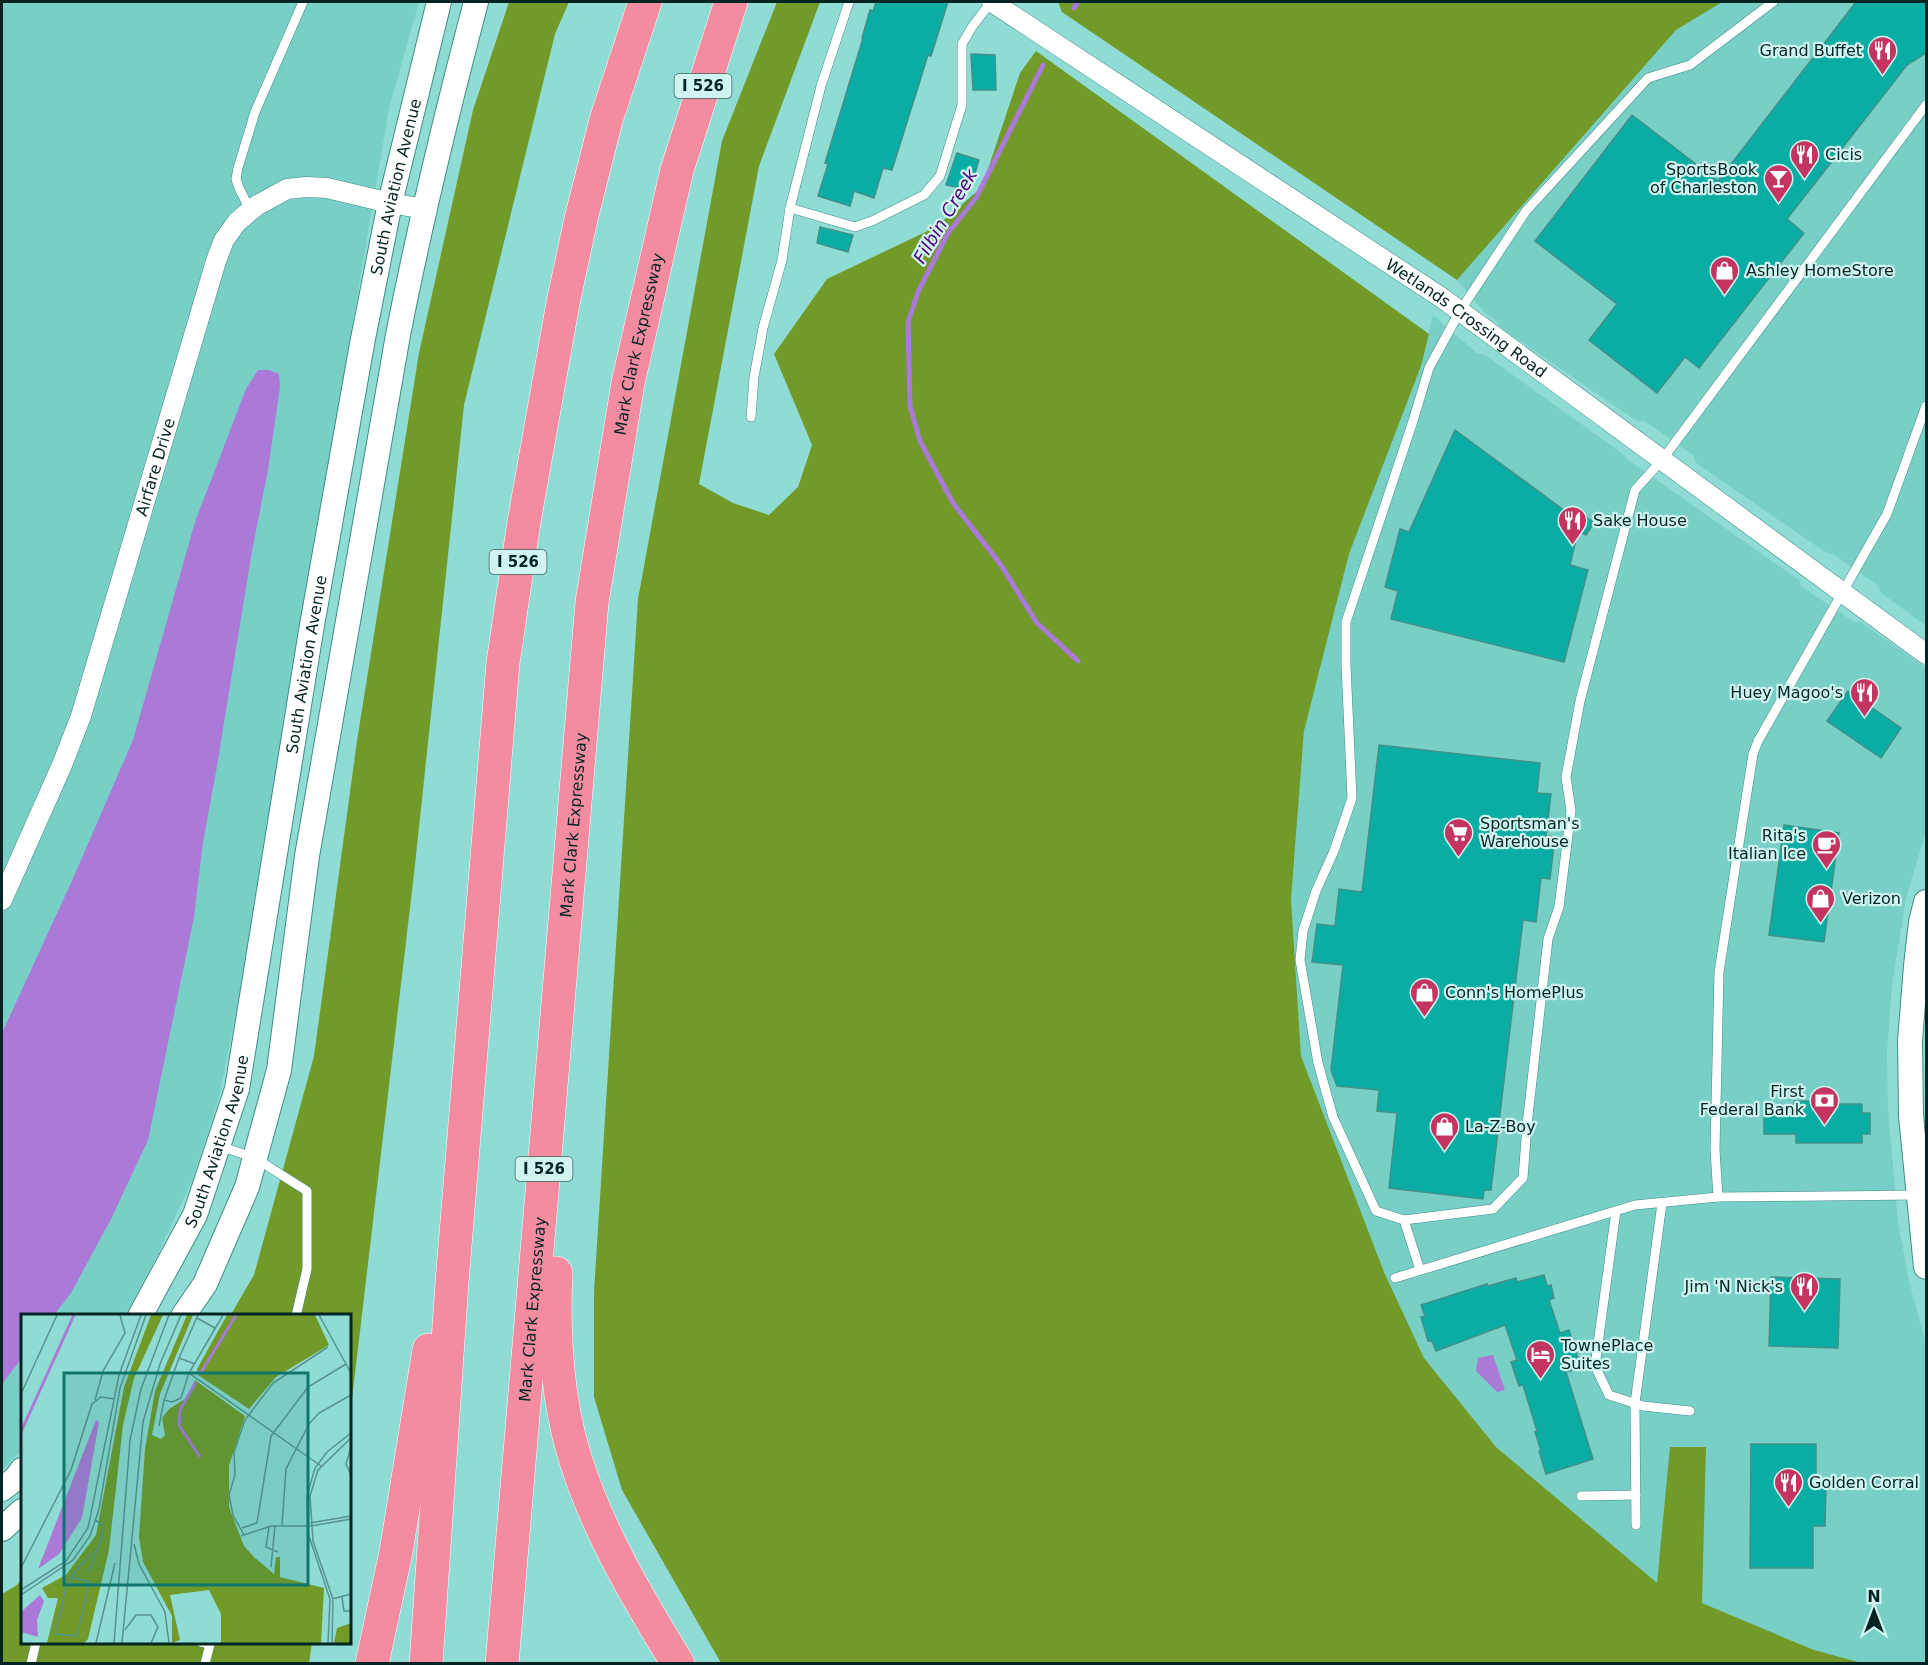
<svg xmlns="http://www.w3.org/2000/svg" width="1928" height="1665" font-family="'DejaVu Sans',sans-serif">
  <rect width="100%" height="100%" fill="#8fdcd4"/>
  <g fill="#78cfc6">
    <path d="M2,2H419L389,108L235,1019L218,1101L193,1179L158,1254L125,1315L22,1316V1450L2,1470Z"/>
    <path d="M1722,2H1926V626L1880,592L1879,586L1831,553L1825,552L1696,463L1693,455L1652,426L1644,421L1638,422L1501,328L1496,320L1485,313L1457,280L1676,30Z"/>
    <path d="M1433,315L1477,353L1485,355L1622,453L1627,459L1799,580L1801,586L1854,622H1861L1926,668V831L1906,899L1892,985L1887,1053L1888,1109L1898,1222L1909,1281L1926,1344V1663H1859L1826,1655L1657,1584L1496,1447L1424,1358L1384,1272L1301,1056L1291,900L1304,731L1349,554L1421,366Z"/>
  </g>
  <g fill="#719a29">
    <path d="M509,2H569L555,34L464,405L414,874L350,1416V1316H230L254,1275L314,1056L357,741L419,353L473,110Z"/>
    <path d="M777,2H820L759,166L699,484L733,503L769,515L798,487L812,445L774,354L827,279L936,227L982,187L1020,73L1036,51L1429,334L1421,366L1349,554L1304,731L1291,900L1301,1056L1384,1272L1424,1358L1496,1447L1657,1583L1670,1447H1706L1702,1603L1814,1650L1862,1663H721L622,1490L594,1397V1292L638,599L722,141Z"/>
    <path d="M1058,2H1722L1676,30L1457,280L1062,12Z"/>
    <path d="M22,1579V1642L312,1643L309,1663H2V1594L17,1585Z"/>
  </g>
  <g fill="#ab79d8">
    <path d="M258,370H269L279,374L280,387L268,470L252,551L216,772L203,842L194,917L148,1140L111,1219L71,1293L54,1315L22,1316V1358L2,1384V1033L71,883L133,740L195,522L246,389Z"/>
    <path d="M1493,1355L1505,1390L1497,1392L1476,1371L1478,1358Z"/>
  </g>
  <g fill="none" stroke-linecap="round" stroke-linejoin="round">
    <g stroke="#ab79d8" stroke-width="5">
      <path d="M1074,8L1078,2"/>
      <path d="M1043,65L976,198L948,233L918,292L908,322L910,406L920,441L953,503L1001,565L1037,623L1078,661"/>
    </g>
  </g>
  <g fill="#0aada3" stroke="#429089" stroke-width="1.5">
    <path d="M876,2H948L931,56L928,55L892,170L883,168L874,198L854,191L850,206L818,196L828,164L825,163L863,38H862L870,10L873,11Z"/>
    <path d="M1856,2H1926V53L1907,65L1787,219L1804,233L1699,368L1685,357L1657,393L1589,340L1617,304L1535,241L1632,115L1718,181Z"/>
    <path d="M971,54L995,55L996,90H973Z"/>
    <path d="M957,153L979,160L970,190L946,185Z"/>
    <path d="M820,227L853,235L848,252L817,243Z"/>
    <path d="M1455,430L1576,519L1581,513L1594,523L1586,535L1578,531L1570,565L1588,570L1564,662L1391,619L1398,591L1385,587L1400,529L1409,532Z"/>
    <path d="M1848,691L1901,728L1881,758L1827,721Z"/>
    <path d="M1379,745L1540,763L1537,793L1551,794L1546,836L1555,837L1550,879L1541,878L1536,922L1523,920L1491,1190H1484L1483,1199L1389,1188L1397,1113L1377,1111L1379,1090L1337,1086L1331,1070L1343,965L1312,962L1317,924L1335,926L1339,889L1362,892Z"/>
    <path d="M1784,825L1839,833L1824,942L1769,935Z"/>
    <path d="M1794,1101H1826V1104H1862V1113H1870V1134H1862V1143H1796V1134H1764V1113H1794Z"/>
    <path d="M1544,1275L1547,1286L1551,1285L1554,1298L1549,1300L1560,1333L1569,1330L1581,1368L1566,1372L1593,1459L1546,1474L1539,1451H1541L1535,1432L1537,1431L1523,1385L1519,1386L1511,1362L1517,1360L1505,1325L1436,1351L1432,1341H1428L1421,1317L1425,1316L1421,1305L1487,1284L1488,1286L1516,1278L1517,1282Z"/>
    <path d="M1771,1277L1840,1279L1838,1348L1769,1346Z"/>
    <path d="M1751,1444H1816V1488H1826L1825,1526H1813V1568H1750Z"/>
  </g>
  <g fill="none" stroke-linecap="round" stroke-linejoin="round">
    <defs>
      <g id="service">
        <path d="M849,2L821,86L790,208L855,227L872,221L924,195L940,176L962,105V44L972,27L991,2"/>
        <path d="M250,210L239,188L236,179L238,168L255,112L303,2"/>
        <path d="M751,417L754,377L763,328L782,260L790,208"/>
        <path d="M220,1146L255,1158L307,1191V1269L296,1316"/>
        <path d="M1718,1197L1715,1150L1719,972L1753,754L1758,741L1887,514L1926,406"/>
        <path d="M1616,1211L1595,1366L1609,1395L1643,1406L1690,1411"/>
        <path d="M1404,1220L1493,1209L1523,1178L1527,1125L1548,939L1559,907L1571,811L1566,777L1580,701L1635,490L1662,460L1926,105"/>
        <path d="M1420,1270L1404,1220L1376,1211L1333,1117L1318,1063L1300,960L1303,931L1316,891L1334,851L1352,798L1346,665V622L1413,421L1429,368L1460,311L1526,211L1648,78L1690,65L1773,2"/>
        <path d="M1395,1278L1635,1205L1718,1197L1919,1195"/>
        <path d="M1581,1496L1636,1495"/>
        <path d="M1636,1525L1635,1403L1662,1203"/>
        <path d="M201,1642L210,1644L205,1664"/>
        <path d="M31,1664L36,1642"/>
      </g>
      <g id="minor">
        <path id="s1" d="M992,2L1442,298L1926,654"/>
        <path id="s2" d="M2,900L62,765L81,716L216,261L224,240L237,222L256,206L287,189L306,187L327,188L390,203L425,209"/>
      </g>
      <g id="tertiary">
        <path d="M1926,902L1921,922L1916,966L1910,1041L1911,1116L1926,1267"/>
        <path id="s3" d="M140,1316L195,1215L237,1089L311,631L362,344L390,203L439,2"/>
        <path d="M183,1316L205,1284L247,1187L279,1070L307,856L398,335C420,223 447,112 476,2"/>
        <path d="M2,1489L15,1479L22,1470"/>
        <path d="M2,1529L22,1511"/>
      </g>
      <g id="motorway">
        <path d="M556,1273C553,1337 557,1403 577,1464C600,1535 639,1600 678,1664"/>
        <path d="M372,1664L396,1552L429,1350"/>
        <path d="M426,1664L452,1282L503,663L524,522L563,303L581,219L606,120L645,2"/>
        <path id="s4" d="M502,1664L592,602L628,383L677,170L731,2"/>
      </g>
    </defs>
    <use href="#service" stroke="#3f8d86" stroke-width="10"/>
    <use href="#minor" stroke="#3f8d86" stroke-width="21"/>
    <use href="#tertiary" stroke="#3f8d86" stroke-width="26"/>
    <use href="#motorway" stroke="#fff" stroke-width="34"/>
    <use href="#service" stroke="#fff" stroke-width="9"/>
    <use href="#minor" stroke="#fff" stroke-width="20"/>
    <use href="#tertiary" stroke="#fff" stroke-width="24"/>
    <use href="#motorway" stroke="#f48ca1" stroke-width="33"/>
  </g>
  <defs>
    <symbol id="restaurant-pin" viewBox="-11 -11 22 30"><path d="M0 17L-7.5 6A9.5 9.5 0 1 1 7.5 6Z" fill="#c33560" stroke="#d0f5f1"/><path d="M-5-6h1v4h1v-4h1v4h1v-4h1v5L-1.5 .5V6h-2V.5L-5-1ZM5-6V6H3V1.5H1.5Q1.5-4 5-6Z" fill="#fff"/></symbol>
    <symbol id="bar-pin" viewBox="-11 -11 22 30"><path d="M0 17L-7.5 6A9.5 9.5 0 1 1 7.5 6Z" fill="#c33560" stroke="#d0f5f1"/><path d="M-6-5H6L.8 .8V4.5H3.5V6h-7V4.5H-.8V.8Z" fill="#fff"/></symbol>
    <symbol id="shop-pin" viewBox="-11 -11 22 30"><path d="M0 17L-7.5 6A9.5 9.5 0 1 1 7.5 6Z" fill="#c33560" stroke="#d0f5f1"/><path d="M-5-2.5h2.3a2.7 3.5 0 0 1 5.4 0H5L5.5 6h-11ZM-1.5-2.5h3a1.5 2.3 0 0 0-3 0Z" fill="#fff"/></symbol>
    <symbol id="supermarket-pin" viewBox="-11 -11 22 30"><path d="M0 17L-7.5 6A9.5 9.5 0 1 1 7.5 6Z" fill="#c33560" stroke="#d0f5f1"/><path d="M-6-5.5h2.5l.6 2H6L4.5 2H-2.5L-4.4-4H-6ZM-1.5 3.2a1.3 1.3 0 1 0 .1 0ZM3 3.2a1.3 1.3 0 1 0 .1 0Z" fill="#fff"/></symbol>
    <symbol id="cafe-pin" viewBox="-11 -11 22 30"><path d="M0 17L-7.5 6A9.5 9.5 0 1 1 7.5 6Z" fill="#c33560" stroke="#d0f5f1"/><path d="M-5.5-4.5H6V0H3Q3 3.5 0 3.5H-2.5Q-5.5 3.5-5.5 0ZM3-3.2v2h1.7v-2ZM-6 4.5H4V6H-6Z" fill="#fff"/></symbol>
    <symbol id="bank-pin" viewBox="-11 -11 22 30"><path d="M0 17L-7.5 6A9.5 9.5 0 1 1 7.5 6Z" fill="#c33560" stroke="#d0f5f1"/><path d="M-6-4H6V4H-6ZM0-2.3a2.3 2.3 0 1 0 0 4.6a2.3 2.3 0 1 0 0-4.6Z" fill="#fff"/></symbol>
    <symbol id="hotel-pin" viewBox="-11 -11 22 30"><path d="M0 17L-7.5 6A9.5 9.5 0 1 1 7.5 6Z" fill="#c33560" stroke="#d0f5f1"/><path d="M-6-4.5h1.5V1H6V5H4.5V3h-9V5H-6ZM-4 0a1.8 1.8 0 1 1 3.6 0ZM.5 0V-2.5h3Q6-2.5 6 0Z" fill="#fff"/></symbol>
  </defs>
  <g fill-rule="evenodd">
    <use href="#restaurant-pin" x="1866" y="34" width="33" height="45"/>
    <use href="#restaurant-pin" x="1788" y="138" width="33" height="45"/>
    <use href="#bar-pin" x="1762" y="162" width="33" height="45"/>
    <use href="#shop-pin" x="1708" y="254" width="33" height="45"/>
    <use href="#restaurant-pin" x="1556" y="504" width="33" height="45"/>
    <use href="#restaurant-pin" x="1848" y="676" width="33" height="45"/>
    <use href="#supermarket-pin" x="1442" y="816" width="33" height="45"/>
    <use href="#cafe-pin" x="1810" y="828" width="33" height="45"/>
    <use href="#shop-pin" x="1804" y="882" width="33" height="45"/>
    <use href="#shop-pin" x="1408" y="976" width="33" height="45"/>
    <use href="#bank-pin" x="1808" y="1084" width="33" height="45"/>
    <use href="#shop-pin" x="1428" y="1110" width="33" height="45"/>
    <use href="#restaurant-pin" x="1788" y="1270" width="33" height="45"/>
    <use href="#hotel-pin" x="1524" y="1338" width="33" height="45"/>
    <use href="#restaurant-pin" x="1772" y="1466" width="33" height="45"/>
  </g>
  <g text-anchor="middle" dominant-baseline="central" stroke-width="4.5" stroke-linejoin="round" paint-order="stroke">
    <g fill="#d0f5f1" stroke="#406360" stroke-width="1.5">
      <rect x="674.5" y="74" width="57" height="24" rx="4.5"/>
      <rect x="489.5" y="550" width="57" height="24" rx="4.5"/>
      <rect x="515.5" y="1157" width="57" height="24" rx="4.5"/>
    </g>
    <g font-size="15" font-weight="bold" fill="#032422">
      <text x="703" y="86">I 526</text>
      <text x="518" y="562">I 526</text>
      <text x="544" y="1169">I 526</text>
    </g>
    <g font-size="16" fill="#032422" stroke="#d0f5f1" text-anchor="start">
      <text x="1862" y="50" text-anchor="end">Grand Buffet</text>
      <text x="1825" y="154">Cicis</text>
      <text x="1757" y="169" text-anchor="end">SportsBook<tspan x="1757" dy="18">of Charleston</tspan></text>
      <text x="1746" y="270">Ashley HomeStore</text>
      <text x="1593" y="520">Sake House</text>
      <text x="1843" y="692" text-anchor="end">Huey Magoo's</text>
      <text x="1480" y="823">Sportsman's<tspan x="1480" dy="18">Warehouse</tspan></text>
      <text x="1806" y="835" text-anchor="end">Rita's<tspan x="1806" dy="18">Italian Ice</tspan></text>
      <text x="1842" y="898">Verizon</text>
      <text x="1445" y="992">Conn's HomePlus</text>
      <text x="1804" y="1091" text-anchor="end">First<tspan x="1804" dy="18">Federal Bank</tspan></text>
      <text x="1465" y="1126">La-Z-Boy</text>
      <text x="1783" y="1286" text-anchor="end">Jim 'N Nick's</text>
      <text x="1561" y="1345">TownePlace<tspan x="1561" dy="18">Suites</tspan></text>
      <text x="1809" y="1482">Golden Corral</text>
    </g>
    <g font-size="16" fill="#032422" stroke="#d0f5f1">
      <text stroke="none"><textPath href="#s3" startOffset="1164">South Aviation Avenue</textPath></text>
      <text stroke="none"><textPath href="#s1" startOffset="570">Wetlands Crossing Road</textPath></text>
      <text stroke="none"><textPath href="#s4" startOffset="1328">Mark Clark Expressway</textPath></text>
      <text stroke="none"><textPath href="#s2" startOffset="460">Airfare Drive</textPath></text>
      <text stroke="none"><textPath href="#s3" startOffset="678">South Aviation Avenue</textPath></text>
      <text stroke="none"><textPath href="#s4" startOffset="842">Mark Clark Expressway</textPath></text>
      <text stroke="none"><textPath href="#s3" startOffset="192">South Aviation Avenue</textPath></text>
      <text stroke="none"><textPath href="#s4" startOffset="356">Mark Clark Expressway</textPath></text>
    </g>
    <g font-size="18" font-style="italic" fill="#50007b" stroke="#d0f5f1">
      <text transform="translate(945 216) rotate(-59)">Filbin Creek</text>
    </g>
  </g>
  <g transform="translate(21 1314)">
    <rect width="330" height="330" fill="#8fdcd4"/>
    <path d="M130,1H142L113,64L102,111L88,236L67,325L63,329H26L37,284H27L21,274L45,261L75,221L103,73ZM166,1H172L139,80L131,121L140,125L144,121L141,104L148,95L167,83L174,66L224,102L208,152V193L223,232L233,243L253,260L255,243H259V263L303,274L300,329H200V300L188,276L149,281L159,326L151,329V302L122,248L118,223L124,135L134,77ZM206,1H294L308,31L255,63L228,95L177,61L176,55ZM330,309V329H313L316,314Z" fill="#719a29"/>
    <path d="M75,106L78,108L61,204L38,240L17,255ZM19,281L23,287L16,306L17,323L0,318V298Z" fill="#ab79d8"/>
    <path fill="none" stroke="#ab79d8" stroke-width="3" d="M179,60L215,1M175,68L159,96L158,111L179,143M0,118L53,1"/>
    <path fill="none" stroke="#57928d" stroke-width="1.5" d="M202,1L168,59L300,152M298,1L330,59M176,4L194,14M158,44L177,1M168,59L160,84L151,88L143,86L158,44L174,50M0,80L36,1M74,86L82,57L104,19L99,1M138,112L143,86M330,133L325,150L330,161M289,209L330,202M261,211L265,155L288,110L298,99L330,81M248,213L245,233L257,238M221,214L236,209L250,122L287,73L325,50M223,221L212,201L208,181L214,161L213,138L224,106L252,69L307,33M220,222L250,212H290L330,205M113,230L118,250L144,298L148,329M250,253L254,212M0,254L50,156L71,90L80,83L94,85M68,259L82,220V211L74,206M50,263L69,268L56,322L34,320L47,267L49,265L53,259L59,252L72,238M0,276L45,247L67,214L98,61L120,1M0,281L52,246L69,222L78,195L99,74L125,1M321,283L323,297H330M311,285L330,280M104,316L115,301H130L137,313L130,329M75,329L94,249M93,329L109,126L120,75L148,1M101,329L122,108L139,50L160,1M307,329L309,285L287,219L286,182L294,154L306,138L330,119M311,329L312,285L292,227L289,182L297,156L330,124"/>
    <path fill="#0f766e" fill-opacity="0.15" stroke="#0f766e" stroke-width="3" d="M43,59H287V271H43Z"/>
    <rect width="330" height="330" fill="none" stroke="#032422" stroke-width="3"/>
  </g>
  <rect width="1928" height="1665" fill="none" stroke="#032422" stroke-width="6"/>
  <g transform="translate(1874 1611)" stroke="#d0f5f1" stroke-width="4.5" paint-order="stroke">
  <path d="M0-4.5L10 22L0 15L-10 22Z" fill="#032422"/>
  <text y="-9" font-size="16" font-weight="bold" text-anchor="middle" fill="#032422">N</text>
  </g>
</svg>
